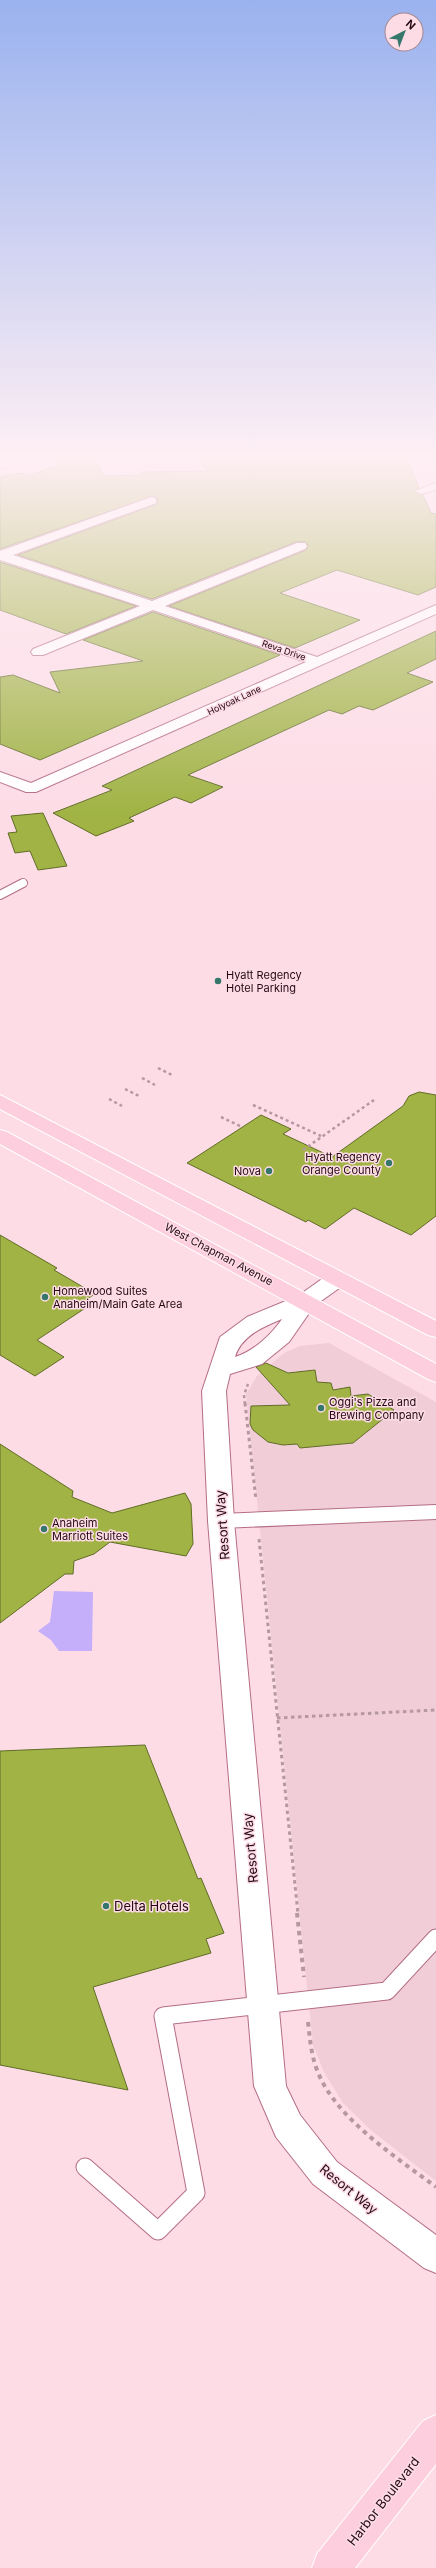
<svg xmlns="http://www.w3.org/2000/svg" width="436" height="2568" font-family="Inter,sans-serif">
  <rect width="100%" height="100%" fill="#fddce6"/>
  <path fill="#f1cdd8" d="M329,1343L436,1402V2181L372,2131L343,2103L324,2072L313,2045L246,1394L257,1376L284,1353L300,1346Z"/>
  <path fill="#c5aefa" d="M54,1591L93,1592L92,1651H59L51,1640L38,1631L50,1622Z"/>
  <g fill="#a0b344" stroke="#616d27">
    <path d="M61,455H93L104,476L141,475V472L208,471L192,455H406V458L419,488L414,491L423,495L431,513L436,514V587L418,595L337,570L280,593L360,620L295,648L169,606L306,550L308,545L305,542H296L152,599L18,555L157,504L158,499L153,496L0,549V477L20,473L30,476L59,464Z"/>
    <path d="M0,562L136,606L66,634L0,610Z"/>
    <path d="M153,612L280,655L40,760L0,744V677L13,675L60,693L50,672L143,661L83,640Z"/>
    <path d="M436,631V659L407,673L433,682L373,710L359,706L342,714L329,710L188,775L223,787L191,803L175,797L129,818L134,821L96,836L53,813L112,790L102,786Z"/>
    <path d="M43,813L67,866L38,870L30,851L15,853L8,833L17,832L11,816Z"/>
    <path d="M419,1092L436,1095V1216L411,1235L354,1208L325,1229L308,1220L306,1222L187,1163L261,1115L291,1129L283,1134L332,1157L403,1106L409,1096Z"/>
    <path d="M0,1235L57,1268L54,1270L95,1294L87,1299L93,1303L37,1340L64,1357L35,1376L0,1355Z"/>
    <path d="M266,1363L288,1373L315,1370L317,1382L331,1383L333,1390L350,1387L351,1396L368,1394L394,1410L353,1443L300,1448L297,1444L283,1445L268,1442L253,1430L250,1424L251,1406L290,1405L256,1367Z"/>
    <path d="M0,1444L73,1491L72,1497L112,1513L185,1493L191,1504L193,1544L186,1556L110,1542L94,1554L74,1561L73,1574H65L0,1623Z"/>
    <path d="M145,1745L198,1879L201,1878L224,1933L206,1939L211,1953L93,1987L128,2090L0,2065V1751Z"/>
  </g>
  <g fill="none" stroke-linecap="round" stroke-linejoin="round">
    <defs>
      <path id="service-far2" d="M0,895L23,883"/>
      <path id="service-far1" d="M221,1521L436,1512"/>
      <path id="service" d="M85,2167L158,2231L196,2193L163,2016L387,1991L436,1938"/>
      <g id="minor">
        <path d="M18,457L24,460L22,462L0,469V462Z"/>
        <path d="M436,483V490L421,494L415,491Z"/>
        <path d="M152,497L156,499V503L13,555L152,601L297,543H305L307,546L305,549L165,606L317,657L436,605V614L36,792H26L0,782V772L31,783L306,662L153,610L43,655H33L31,652L33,649L140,606L0,560V551Z"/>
        <path d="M337,1272L345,1274L348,1279L345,1284L314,1306L289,1342L262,1364L230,1374L226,1391L234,1521L286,2086L300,2115L337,2162L436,2235V2273L424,2268L313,2184L276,2137L254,2086L208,1521L202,1391L220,1337L247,1317L298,1296L329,1274ZM282,1319C271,1335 254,1351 235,1357C241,1336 263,1327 282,1319Z"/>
      </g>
      <g id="primary">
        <path d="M0,1095L436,1321V1337L428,1335L0,1109Z"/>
        <path d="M0,1130L7,1132L436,1364V1382L428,1379L0,1144Z"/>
        <path d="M436,2415V2464L355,2568H312L317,2554L423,2421Z"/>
      </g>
    </defs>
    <use href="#service-far2" stroke="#b46d85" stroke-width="10"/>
    <use href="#service-far1" stroke="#b46d85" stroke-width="16"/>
    <use href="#service" stroke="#b46d85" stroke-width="19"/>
    <use href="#minor" stroke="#b46d85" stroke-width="2"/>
    <use href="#primary" stroke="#fff" stroke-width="2"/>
    <g stroke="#b698a2" stroke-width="2.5" stroke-dasharray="3 3" stroke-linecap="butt">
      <path d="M158,1068L172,1075"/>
      <path d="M142,1078L155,1085"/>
      <path d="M125,1089L139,1096"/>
      <path d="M109,1099L122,1106"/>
      <path d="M253,1105L321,1136"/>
      <path d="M221,1117L242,1127"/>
      <path d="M303,1150L374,1100"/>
      <path d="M245,1404L244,1395L248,1384"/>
    </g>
    <g stroke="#b698a2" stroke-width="3" stroke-dasharray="3.5 3.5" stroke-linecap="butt">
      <path d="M245,1403L256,1500"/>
      <path d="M259,1539L298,1914"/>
      <path d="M277,1718L436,1710"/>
    </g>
    <g stroke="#b698a2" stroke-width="4" stroke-dasharray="4.5 4.5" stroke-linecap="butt">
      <path d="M297,1913L304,1977"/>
      <path d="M308,2022C310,2039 311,2054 317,2070C335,2118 396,2157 436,2187"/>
    </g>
    <use href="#service-far2" stroke="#fff" stroke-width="8"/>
    <use href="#service-far1" stroke="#fff" stroke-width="14"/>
    <use href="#service" stroke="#fff" stroke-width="17"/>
    <use href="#minor" fill="#fff" fill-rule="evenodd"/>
    <use href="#primary" fill="#fdcedd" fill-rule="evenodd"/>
  </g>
  <linearGradient id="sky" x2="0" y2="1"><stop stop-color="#9ab2ef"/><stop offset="0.56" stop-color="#feeff4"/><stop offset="1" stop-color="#feeff4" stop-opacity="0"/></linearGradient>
  <rect width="436" height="814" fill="url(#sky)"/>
  <g fill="#35786b" stroke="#fddce6" stroke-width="1.5">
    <circle cx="218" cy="981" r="4"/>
    <circle cx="389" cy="1163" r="4"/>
    <circle cx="269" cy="1171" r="4"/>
    <circle cx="45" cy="1297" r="4"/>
    <circle cx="321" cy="1408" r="4"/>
    <circle cx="44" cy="1529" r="4"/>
    <circle cx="106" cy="1906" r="4"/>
  </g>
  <g text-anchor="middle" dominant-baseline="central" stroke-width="3" stroke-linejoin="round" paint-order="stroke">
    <g font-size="9" fill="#230913" stroke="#fddce6">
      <text transform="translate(284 650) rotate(19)">Reva Drive</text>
      <text transform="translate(234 700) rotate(-25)">Holyoak Lane</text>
    </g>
    <g font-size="11" fill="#230913" stroke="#fddce6" text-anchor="start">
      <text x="226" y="975">Hyatt Regency<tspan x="226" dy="13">Hotel Parking</tspan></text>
      <text x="381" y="1157" text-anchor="end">Hyatt Regency<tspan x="381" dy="13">Orange County</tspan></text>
      <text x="261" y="1171" text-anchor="end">Nova</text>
      <text x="53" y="1291">Homewood Suites<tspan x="53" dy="13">Anaheim/Main Gate Area</tspan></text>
      <text x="329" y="1402">Oggi's Pizza and<tspan x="329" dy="13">Brewing Company</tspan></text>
      <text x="52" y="1523">Anaheim<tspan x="52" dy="13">Marriott Suites</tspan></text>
    </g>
    <g font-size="11" fill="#230913" stroke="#fddce6">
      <text transform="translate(219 1254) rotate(28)">West Chapman Avenue</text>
    </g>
    <g font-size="13" fill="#230913" stroke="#fddce6">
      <text transform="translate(222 1525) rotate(-94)">Resort Way</text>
      <text transform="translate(250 1848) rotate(-95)">Resort Way</text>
      <text transform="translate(349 2189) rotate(39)">Resort Way</text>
      <text transform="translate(383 2501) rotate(-52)">Harbor Boulevard</text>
    </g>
    <g font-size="13" fill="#230913" stroke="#fddce6" text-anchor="start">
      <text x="114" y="1906">Delta Hotels</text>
    </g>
  </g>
  <g transform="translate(404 32) rotate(42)"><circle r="19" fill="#fddce6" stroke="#a68892"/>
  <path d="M0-3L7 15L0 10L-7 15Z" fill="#35786b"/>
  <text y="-6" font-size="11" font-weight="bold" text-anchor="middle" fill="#230913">N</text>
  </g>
</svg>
